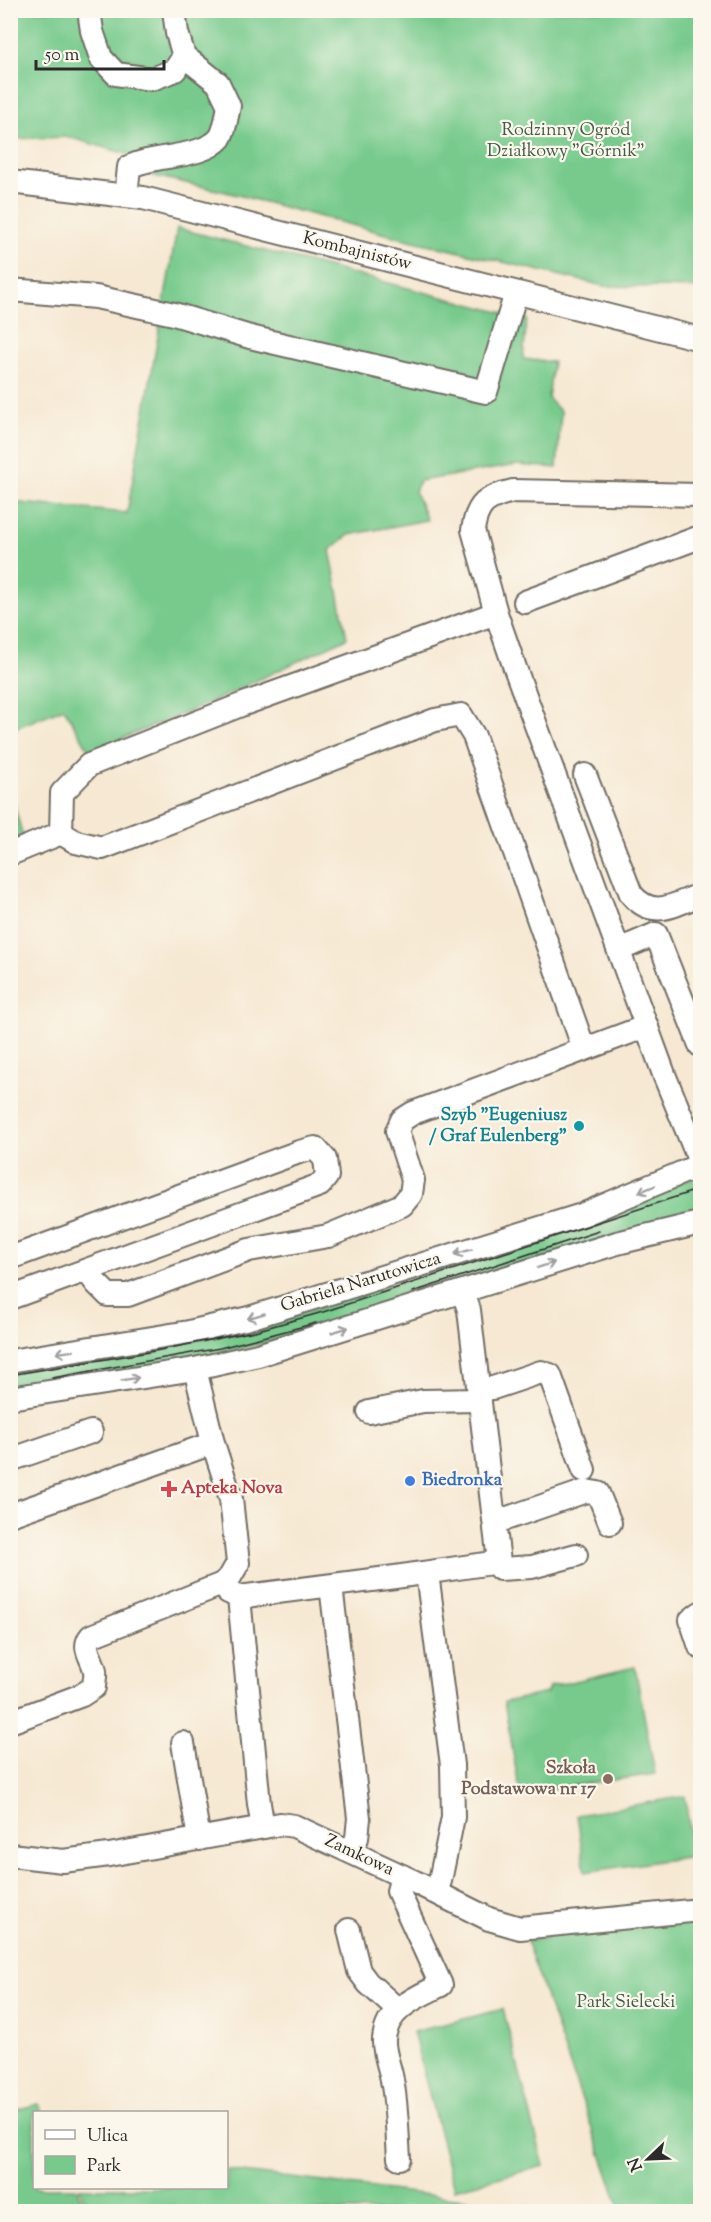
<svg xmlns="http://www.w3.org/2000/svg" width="711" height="2222" font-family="'Sorts Mill Goudy',serif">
  <rect width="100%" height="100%" fill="#fbf7ec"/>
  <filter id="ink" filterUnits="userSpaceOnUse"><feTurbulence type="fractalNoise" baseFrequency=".0167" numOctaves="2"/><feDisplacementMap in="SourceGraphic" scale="12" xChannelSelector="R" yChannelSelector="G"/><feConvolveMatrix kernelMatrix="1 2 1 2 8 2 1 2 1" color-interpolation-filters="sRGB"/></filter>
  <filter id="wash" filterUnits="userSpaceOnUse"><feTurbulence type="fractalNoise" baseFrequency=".008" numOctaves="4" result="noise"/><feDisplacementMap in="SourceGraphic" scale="24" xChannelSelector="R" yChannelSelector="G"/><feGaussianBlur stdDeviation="1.35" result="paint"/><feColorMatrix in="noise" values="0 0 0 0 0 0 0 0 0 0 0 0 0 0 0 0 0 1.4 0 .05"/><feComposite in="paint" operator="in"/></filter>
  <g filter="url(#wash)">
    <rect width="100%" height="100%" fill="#f6e8d2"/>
    <g fill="#77ca8c" stroke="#517a5c" stroke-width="1.5">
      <path d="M10,11H700V288L604,286L401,238L226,192L137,172L130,155L68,137L11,139Z"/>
      <path d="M177,228L527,319L523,359L553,362L548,398L561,412L557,468L517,465L419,481L415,492L427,520L349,535L330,550L347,638L218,699L90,752L64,708L11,730V502L127,513Z"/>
      <path d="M10,790L23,837L10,842Z"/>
      <path d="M700,1174V1214L262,1344L194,1359L11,1389V1370L178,1343L287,1318L609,1214Z"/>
      <path d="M635,1667L655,1774L520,1793L504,1702L547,1693L549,1687Z"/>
      <path d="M685,1796L693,1856L585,1872L577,1815Z"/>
      <path d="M700,1920V2211H621L526,1940Z"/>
      <path d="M503,2009L544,2166L454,2189L413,2032Z"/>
      <path d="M11,2104L17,2110L38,2104L42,2112H34V2188H76L87,2211H11Z"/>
      <path d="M227,2170L560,2211H90L79,2188H226Z"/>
    </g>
  </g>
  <g filter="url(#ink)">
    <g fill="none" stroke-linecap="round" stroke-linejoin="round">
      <defs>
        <g id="minor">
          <path d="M89,10L92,31L101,58L116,74L152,79L175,70L184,56"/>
          <path d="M10,182L143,198L700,339"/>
          <path d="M126,196L129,167C154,154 202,159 220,138C225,131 227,115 229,106L218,83L184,56L177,33L174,10"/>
          <path d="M10,290L96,297L174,314L250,337L486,392L516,293"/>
          <path d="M700,495L513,491C487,497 477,503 473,530L496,613L515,668L665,1077L700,1162"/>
          <path d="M525,602L700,537"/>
          <path d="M585,775L631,894C653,920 673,905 700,895"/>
          <path d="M61,833L76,842L102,848L435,720L461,715L474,736L584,1049"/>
          <path d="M61,833L62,793L89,765L241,705L496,613"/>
          <path d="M10,854L61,833"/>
          <path d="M619,950L656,934L700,1045"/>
          <path d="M10,1258L299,1152L315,1148L325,1159L327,1176L320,1185L10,1298"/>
          <path d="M87,1271L96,1283L108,1295H128L249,1250L328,1236L402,1205L411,1194L413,1180L397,1131L402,1120L413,1113L647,1026"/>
          <path d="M10,1361L189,1332L249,1318L582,1215L700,1165"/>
          <path d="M195,1369L213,1443L231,1499L238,1563L230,1577L222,1584"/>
          <path d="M479,1389L493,1388L541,1372L550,1375L584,1470"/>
          <path d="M10,1398L195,1369L258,1355L617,1243L700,1223"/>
          <path d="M369,1412L423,1401L480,1400"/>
          <path d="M10,1460L91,1432"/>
          <path d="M10,1515L213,1443"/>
          <path d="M495,1520L505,1519L586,1491L598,1493L610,1523"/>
          <path d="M500,1569L532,1567L576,1555"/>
          <path d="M427,1573L452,1765L453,1817L440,1881L434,1892"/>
          <path d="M331,1586L359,1818L357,1838L351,1852"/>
          <path d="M239,1597L259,1804L263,1827"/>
          <path d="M700,1613L691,1620L700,1647"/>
          <path d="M10,1722L82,1695L94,1687C94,1682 96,1675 95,1671C93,1658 81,1648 91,1636L222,1584L228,1592L239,1597L395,1577L499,1562L469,1310L463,1292"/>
          <path d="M183,1743L199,1839"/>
          <path d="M10,1855L63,1861L109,1855L280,1824L294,1826L415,1882L489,1919L520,1928L700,1910"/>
          <path d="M349,1930L359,1971L368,1983L398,2010"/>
          <path d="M399,2158C397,2132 397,2105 392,2080C390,2067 383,2052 384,2039C387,2008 417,1997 441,1985L398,1891L402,1876"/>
        </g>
      </defs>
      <use href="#minor" stroke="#726d65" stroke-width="26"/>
      <use href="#minor" stroke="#fff" stroke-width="22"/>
      <g stroke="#2b2b2b" stroke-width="1.5">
        <path d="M413,1292L599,1231"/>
        <path d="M10,1375L155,1351L255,1331L323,1312L700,1189"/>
        <path d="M52,1378L220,1348L316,1323"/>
      </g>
    </g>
    <defs><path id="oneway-shaft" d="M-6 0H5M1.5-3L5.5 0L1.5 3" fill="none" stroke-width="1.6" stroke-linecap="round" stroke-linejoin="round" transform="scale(1.5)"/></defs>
    <g stroke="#a0a0a0">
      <use href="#oneway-shaft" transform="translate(647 1189) rotate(157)"/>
      <use href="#oneway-shaft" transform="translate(463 1252) rotate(163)"/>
      <use href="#oneway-shaft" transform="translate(546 1265) rotate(-18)"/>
      <use href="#oneway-shaft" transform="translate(256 1316) rotate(163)"/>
      <use href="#oneway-shaft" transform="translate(340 1330) rotate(-17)"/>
      <use href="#oneway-shaft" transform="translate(65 1352) rotate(171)"/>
      <use href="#oneway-shaft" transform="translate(130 1379) rotate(-9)"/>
    </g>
  </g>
  <circle fill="#0f9aa8" stroke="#fbf7ec" stroke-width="2" cx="579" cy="1126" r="6"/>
  <circle fill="#3f7fe0" stroke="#fbf7ec" stroke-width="2" cx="410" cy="1481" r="6"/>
  <path fill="#e0444e" stroke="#fbf7ec" stroke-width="2" d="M166 1480h6v6h6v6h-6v6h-6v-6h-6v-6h6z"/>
  <circle fill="#8d6e63" stroke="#fbf7ec" stroke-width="2" cx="608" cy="1779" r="6"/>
  <g text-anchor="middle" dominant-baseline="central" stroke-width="4.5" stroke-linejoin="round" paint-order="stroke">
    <g font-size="18" fill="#425b48" stroke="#fbf7ec">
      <text x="566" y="131">Rodzinny Ogród<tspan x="566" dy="21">Działkowy "Górnik"</tspan></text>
      <text x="626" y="2003">Park Sielecki</text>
    </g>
    <g font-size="18" fill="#2b2b2b" stroke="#fbf7ec">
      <text transform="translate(357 252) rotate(14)">Kombajnistów</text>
      <text transform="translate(361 1283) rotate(-17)">Gabriela Narutowicza</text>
      <text transform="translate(359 1856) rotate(25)">Zamkowa</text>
    </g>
    <g font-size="18" font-weight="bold" fill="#0d838f" stroke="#fbf7ec" text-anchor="end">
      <text x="567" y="1116">Szyb "Eugeniusz<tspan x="567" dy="21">/ Graf Eulenberg"</tspan></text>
    </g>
    <g font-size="18" font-weight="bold" fill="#366cbe" stroke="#fbf7ec" text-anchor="start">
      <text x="422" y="1481">Biedronka</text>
    </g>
    <g font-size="18" font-weight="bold" fill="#be3a42" stroke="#fbf7ec" text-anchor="start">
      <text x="181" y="1489">Apteka Nova</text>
    </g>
    <g font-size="18" font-weight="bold" fill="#785e54" stroke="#fbf7ec" text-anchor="end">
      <text x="596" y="1769">Szkoła<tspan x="596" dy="21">Podstawowa nr 17</tspan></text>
    </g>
  </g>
  <rect width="711" height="2222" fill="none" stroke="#fbf7ec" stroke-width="36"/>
  <rect x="33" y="2111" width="195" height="78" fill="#fbf7ec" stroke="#a8a59f" stroke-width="1.5"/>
  <rect x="45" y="2130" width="30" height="9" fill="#ffffff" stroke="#a8a59f" stroke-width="1.5"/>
  <text x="87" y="2141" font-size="18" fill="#2b2b2b">Ulica</text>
  <rect x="45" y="2156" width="30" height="18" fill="#77ca8c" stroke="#a8a59f" stroke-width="1.5"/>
  <text x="87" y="2171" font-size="18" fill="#2b2b2b">Park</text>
  <g transform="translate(648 2159) rotate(247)" stroke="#fbf7ec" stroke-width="4.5" paint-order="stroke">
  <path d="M0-4.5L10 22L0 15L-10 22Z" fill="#2b2b2b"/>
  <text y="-9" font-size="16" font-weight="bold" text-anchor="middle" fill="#2b2b2b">N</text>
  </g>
  <path d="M36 60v9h128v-9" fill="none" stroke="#2b2b2b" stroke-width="3"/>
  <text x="45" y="60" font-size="18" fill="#2b2b2b" stroke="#fbf7ec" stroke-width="4.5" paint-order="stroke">50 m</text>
</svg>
